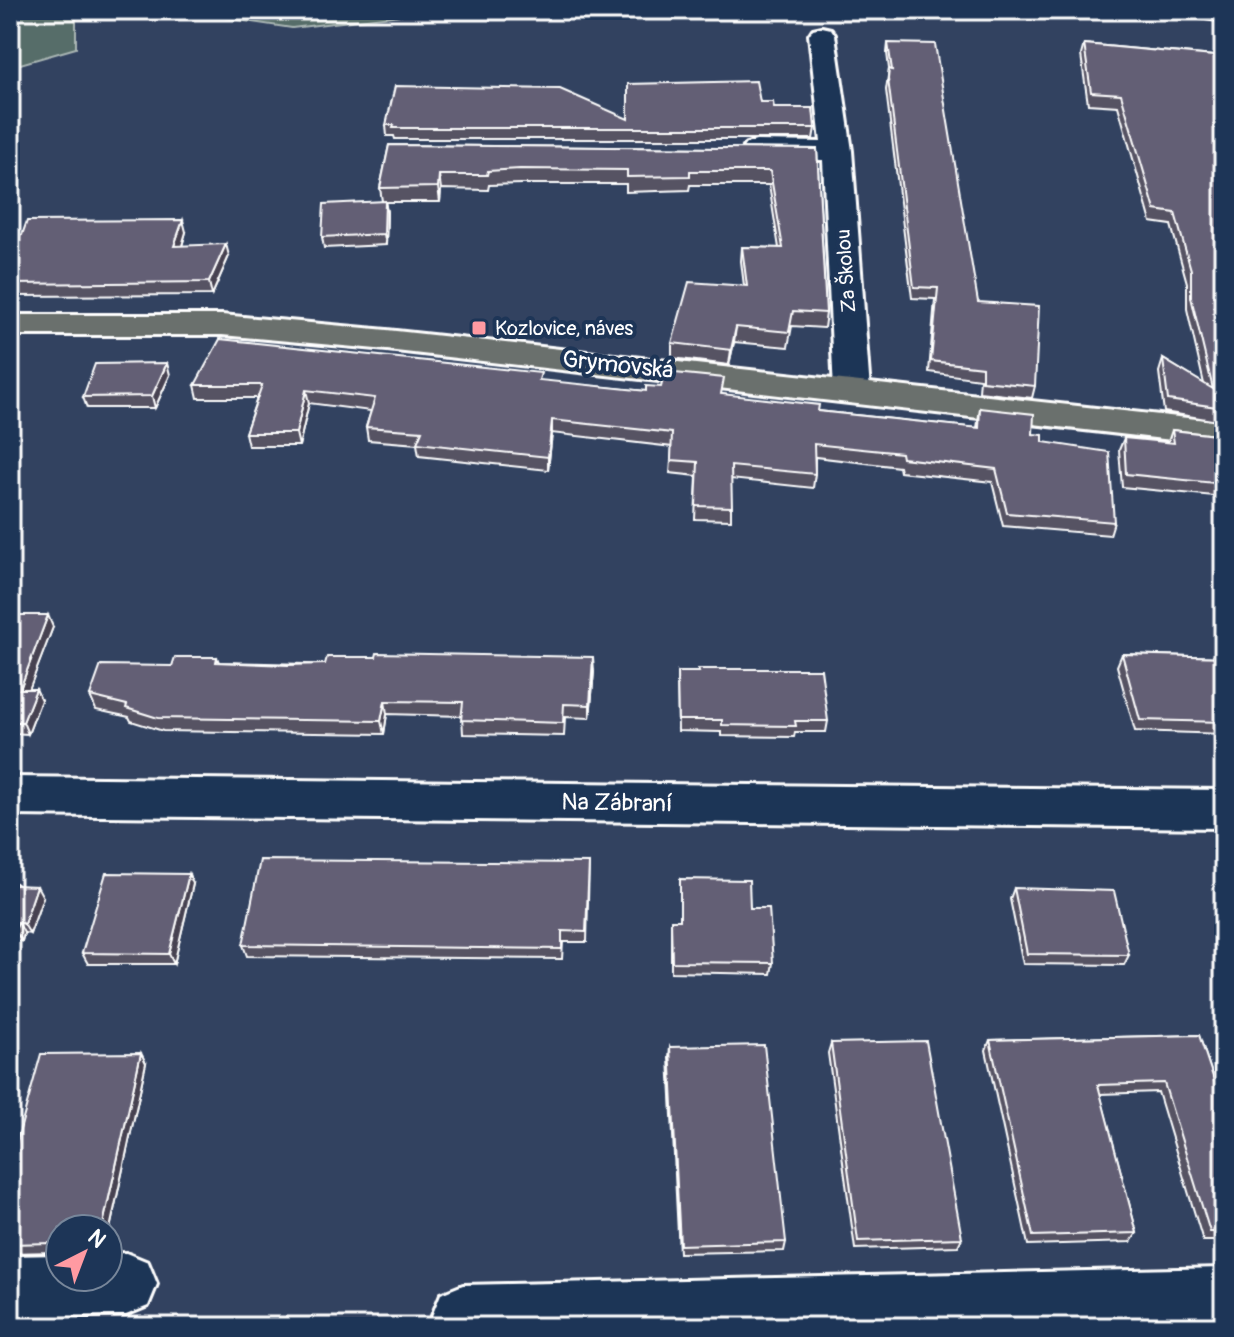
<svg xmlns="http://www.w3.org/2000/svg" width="1234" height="1337" font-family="Pangolin,sans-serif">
  <rect width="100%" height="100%" fill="#324260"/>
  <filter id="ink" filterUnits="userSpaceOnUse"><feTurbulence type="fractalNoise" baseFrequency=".0125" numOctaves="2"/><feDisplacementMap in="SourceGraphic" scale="16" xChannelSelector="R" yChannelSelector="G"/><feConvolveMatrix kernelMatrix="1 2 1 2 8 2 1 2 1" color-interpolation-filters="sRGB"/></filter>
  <g filter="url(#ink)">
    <path fill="#566d69" stroke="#aab6b4" stroke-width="2" d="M10,10H487L425,12L292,28L225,18L76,12V48L10,67Z"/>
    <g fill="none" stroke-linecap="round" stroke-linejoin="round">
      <defs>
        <g id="minor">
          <path d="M1182,10H1224V21L1186,15Z"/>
          <path d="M822,27L831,29L835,35L852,151L870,391L865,399L852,402L839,399L834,391L823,160L756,159L746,156L741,150L746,144L756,141L821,142L809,35L813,29Z"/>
          <path d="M10,777L1224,790V828L10,815Z"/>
          <path d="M126,1253L148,1262L157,1284L148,1306L126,1315L10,1318V1256L60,1255V1277H108V1254Z"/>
          <path d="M1224,1268V1327H437L432,1316L441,1294L463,1285Z"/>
        </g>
        <path id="major" d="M10,315H222L387,330L1224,422V446L387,350L222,335H10Z"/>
      </defs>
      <use href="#minor" stroke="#fff" stroke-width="6"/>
      <use href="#major" stroke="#fff" stroke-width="6"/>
      <use href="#minor" fill="#1d3557" fill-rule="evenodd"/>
      <use href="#major" fill="#6b706d" fill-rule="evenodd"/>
    </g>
    <g fill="#565264" stroke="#fff" stroke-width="2">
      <path d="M888,43L978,302L1035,386L1032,398L979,392L980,379L929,372L935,299L912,298L886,90L889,69L887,53Z"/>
      <path d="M1084,44L1224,57V422L1164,412L1159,372L1163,359L1204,384L1187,309V283L1171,225L1151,222L1118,106L1088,104L1081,55Z"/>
      <path d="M760,102L815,128L813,139H395L394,136H387L386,125L628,119Z"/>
      <path d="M389,145L817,149L826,313L824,328L792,326L788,347L734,342L729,365L672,358V343L744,286L741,261L742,247L779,248L769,185H690L689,190L626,192V184H521L489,185L488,190L441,189L440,202H385L387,212L386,245L324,248L322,237L382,201L380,188Z"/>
      <path d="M186,232L182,246L229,256L212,295L10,296V236Z"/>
      <path d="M170,375L155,408H87L83,397Z"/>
      <path d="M542,381L646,391L723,394L818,411L977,428L980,408L1033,434L1043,442L1114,522L1110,535L1003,526L992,482L900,472L899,467L815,457V474L813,488L731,479V520L695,519L697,476L670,473L672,447L552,433L548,470L419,456L417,444L368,440L366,427L371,411L309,403L299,446H248L245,433L257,398H198L195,385Z"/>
      <path d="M1172,430L1224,436V497L1122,487L1119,450L1124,438L1168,442Z"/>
      <path d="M10,615L53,627L29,689H36L41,700L28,734L10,733Z"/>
      <path d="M1122,654L1224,657V734L1135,731L1117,666Z"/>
      <path d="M217,657L219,662L594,671L590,718L565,717L564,736L463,734L462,716L387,714L384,734L163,731L131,721L129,717L96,710L90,696L172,666Z"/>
      <path d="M677,672L828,721L826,732H795L794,737L721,736V732L678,731Z"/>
      <path d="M589,863L587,942H563L562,959L247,956L243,945Z"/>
      <path d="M10,879L18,885L43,897L30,934L24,933L22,941H10Z"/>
      <path d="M680,879L750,908L773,963L771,974L671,972V920H680Z"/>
      <path d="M193,884L174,964H88L82,953Z"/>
      <path d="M1014,888L1129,955L1124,965L1023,964L1010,899Z"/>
      <path d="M1199,1035L1224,1110V1241H1203L1158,1092L1100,1094L1137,1233L1131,1242L1028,1245L986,1050L990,1040Z"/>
      <path d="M831,1043L962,1238L958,1246L855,1249L828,1053Z"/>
      <path d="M670,1047L786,1242L784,1251L679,1253L669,1057Z"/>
      <path d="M146,1063L108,1238V1229H60V1259L56,1252L10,1253V1166Z"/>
    </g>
    <g fill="#464251" stroke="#fff" stroke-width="2">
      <path d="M439,175L441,189L440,202L438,187Z"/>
      <path d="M385,201L387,212L386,245L384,234Z"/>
      <path d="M183,220L186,232L178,259L174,246Z"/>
      <path d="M226,244L229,256L212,295L209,282Z"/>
      <path d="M736,327L734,342L729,365L731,350Z"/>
      <path d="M167,363L170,375L155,408L152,396Z"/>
      <path d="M306,390L309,403L299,446L296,433Z"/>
      <path d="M552,420V433L548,470V457Z"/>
      <path d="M48,615L53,627L25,700L20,689Z"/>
      <path d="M593,657L594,671L590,718V705Z"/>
      <path d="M36,689L41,700L28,734L23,722Z"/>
      <path d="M385,701L387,714L384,734L381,721Z"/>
      <path d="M189,874L193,884L174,964L169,954Z"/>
      <path d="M37,886L43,897L30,934L24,924Z"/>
      <path d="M18,922L24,933L22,941L15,931Z"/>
      <path d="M141,1053L146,1063L108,1238V1229H102Z"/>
    </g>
    <g fill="#645f74" stroke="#fff" stroke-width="2">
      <path d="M888,43L935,44L978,302L1039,306L1035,386L982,381V367L931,361L938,288L914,287L888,79L889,69L892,70Z"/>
      <path d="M1084,44L1224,57V408L1168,400L1163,359L1213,389L1191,297V270L1175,213L1155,210L1121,94L1091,92Z"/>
      <path d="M756,81L760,102H773L774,108H813L815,128H393L394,125H386L395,86L560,89L628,119V84Z"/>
      <path d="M389,145L817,149L826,313L793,311L789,332L736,327L731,350L672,343L689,282L747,286L742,247L783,248L770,171H690V176L627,177V170L520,169L488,171L487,175H439L438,187L380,188Z"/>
      <path d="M385,201L384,234L322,237L324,204Z"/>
      <path d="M183,220L174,246L226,244L209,282L10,284V236L22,235L27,221Z"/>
      <path d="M220,339L541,373L539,380L646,391V386L661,387L665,372L724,378L721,394L819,405L818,411L979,428L980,408L1034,414L1033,434L1043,435V442L1109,452L1114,522L1007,513L996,469L902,458L901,453L814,444L815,474L731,466L732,507L696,506L698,462L671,460L672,433L552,420L548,457L417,443L422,431L366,427L375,398L306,390L296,433H245L262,385H195Z"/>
      <path d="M167,363L152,396L83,397L95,364Z"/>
      <path d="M1172,430L1224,436V484L1126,474L1124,438L1174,443Z"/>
      <path d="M10,615H48L20,689H36L23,722H10Z"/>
      <path d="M377,653L593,657L590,705L564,704L563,723L461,720L463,702L385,701L381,721L158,718L126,708L127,705L90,696L101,665L172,666L175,657H217L216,662L288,665L325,664L327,657H376Z"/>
      <path d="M1122,654L1224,657V722L1140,720Z"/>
      <path d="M698,669H821L828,721H795L796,726L722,725V720H678L677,672H699Z"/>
      <path d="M260,860L589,863L586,932L562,931V949L243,945Z"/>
      <path d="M106,873L189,874L169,954L82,953Z"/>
      <path d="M10,879L14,880L13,885L37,886L24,924L18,922L15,931H10Z"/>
      <path d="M680,879L749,880L750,908H769L773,963L672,962L671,920H680Z"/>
      <path d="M1014,888L1114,891L1129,955L1027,954Z"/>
      <path d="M1199,1035L1224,1110V1232H1210L1164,1083L1098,1085L1137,1233L1033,1236L990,1040Z"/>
      <path d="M926,1041L962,1238L858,1241L831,1043Z"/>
      <path d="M764,1045L786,1242L680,1245L670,1047Z"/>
      <path d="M141,1053L102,1229H60V1254H56L53,1243L10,1244V1166L41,1054Z"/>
    </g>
  </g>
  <rect fill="#ff9aa2" stroke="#1d3557" stroke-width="3" x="471" y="320" width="16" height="16" rx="4"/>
  <g text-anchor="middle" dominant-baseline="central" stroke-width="8" stroke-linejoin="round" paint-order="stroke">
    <g font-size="20" fill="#fff" stroke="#1d3557">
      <text transform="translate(846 271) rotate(-94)">Za Školou</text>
    </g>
    <g font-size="20" fill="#fff" stroke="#1d3557" text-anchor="start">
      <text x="495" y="328">Kozlovice, náves</text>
    </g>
    <g font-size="24" fill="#fff" stroke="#1d3557">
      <text transform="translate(618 365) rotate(6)">Grymovská</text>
      <text transform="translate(617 803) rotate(1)">Na Zábraní</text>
    </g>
  </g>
  <rect width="1234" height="1337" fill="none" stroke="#1d3557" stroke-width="40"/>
  <rect x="20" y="20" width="1194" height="1297" fill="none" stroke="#fff" stroke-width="3" filter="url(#ink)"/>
  <g transform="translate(84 1253) rotate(42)"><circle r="38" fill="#1d3557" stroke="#77869a" stroke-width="2"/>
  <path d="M0-6L14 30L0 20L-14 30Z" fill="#ff9aa2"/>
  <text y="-12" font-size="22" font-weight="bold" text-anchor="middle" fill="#ffffff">N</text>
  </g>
</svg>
